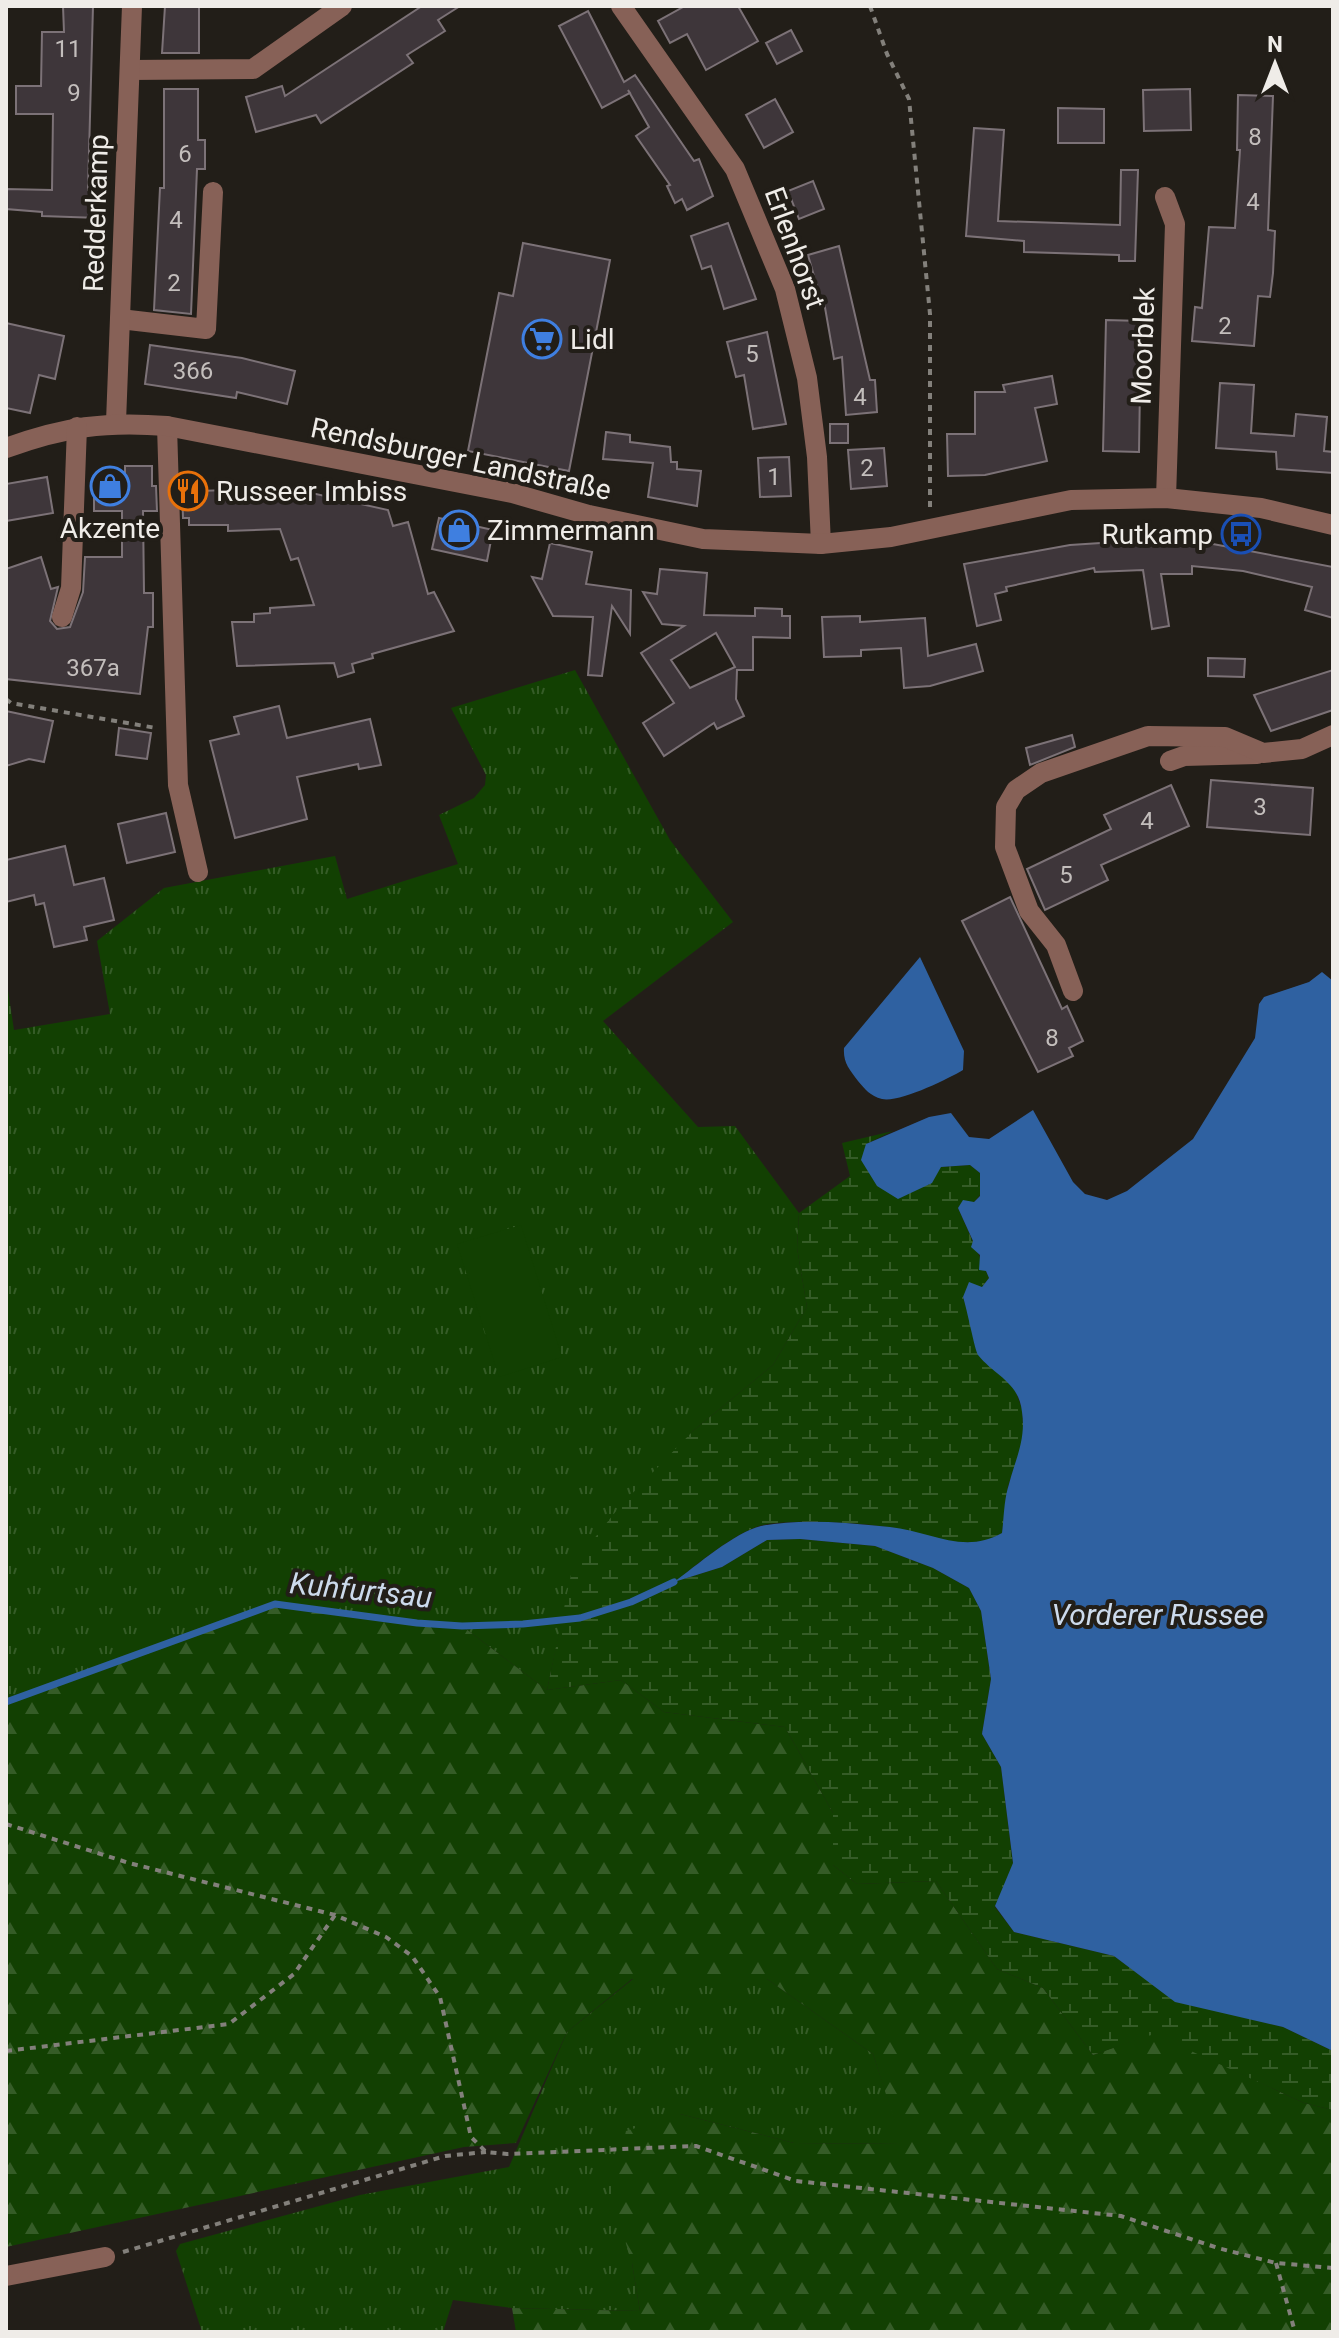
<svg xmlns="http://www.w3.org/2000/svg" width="1339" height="2338" font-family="Roboto,sans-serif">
  <defs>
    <pattern id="grass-tufts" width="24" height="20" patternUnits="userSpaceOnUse" patternTransform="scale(2)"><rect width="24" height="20" fill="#124002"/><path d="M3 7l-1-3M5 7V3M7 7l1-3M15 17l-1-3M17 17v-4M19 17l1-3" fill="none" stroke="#355c27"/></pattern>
    <pattern id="forest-firs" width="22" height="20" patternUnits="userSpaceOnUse" patternTransform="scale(2)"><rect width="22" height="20" fill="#124002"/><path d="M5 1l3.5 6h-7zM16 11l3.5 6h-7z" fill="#355c27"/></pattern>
    <pattern id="wetland-marsh" width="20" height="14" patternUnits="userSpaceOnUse" patternTransform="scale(2)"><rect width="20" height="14" fill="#124002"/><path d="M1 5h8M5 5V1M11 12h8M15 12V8" fill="none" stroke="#355c27"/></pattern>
  </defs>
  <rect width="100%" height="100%" fill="#221e18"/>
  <g fill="url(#grass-tufts)">
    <path d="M575,670L670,840L733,922L603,1021L698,1127L735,1126L799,1213L797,1248L807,1307L773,1365L694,1430L574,1565L547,1690L462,1626L275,1604L6,1702V977L14,1030L110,1014L97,941L164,888L335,856L347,899L458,864L439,815L474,798L485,785L486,775L451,708Z"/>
    <path d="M633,1979H767L873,2054L903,2144L794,2143L680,2114L632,2263L640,2311L512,2308L453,2300L443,2332H202L176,2251L180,2244L360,2195L509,2167L567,2032Z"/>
  </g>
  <path fill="url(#forest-firs)" d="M275,1604L462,1626L547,1690L621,1680L664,1712L785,1727L833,1813V1865L857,1884L936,1881L997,1969L1043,1988L1093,2055L1154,2033L1304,2103L1333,2110V2332H516L512,2308L640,2311L632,2263L611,2196L626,2131L680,2114L794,2143L902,2144L873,2054L767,1979H632L567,2032L516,2143L464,2147L6,2247V1702Z"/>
  <path fill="url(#wetland-marsh)" d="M893,1131L866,1144L941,1167L970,1165L980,1173V1195L974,1202L958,1208L989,1278L982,1287H975L963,1297L974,1330L999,1371L1014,1387L1022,1409L1024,1440L1008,1486L1002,1533C967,1554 932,1535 895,1528C865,1523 787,1518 759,1526C734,1534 696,1564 677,1581L722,1567L767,1540L800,1539L875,1546L933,1568L969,1588L981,1611L991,1679L982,1734L1001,1767L1013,1864L995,1907L1014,1932L1114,1956L1175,2001L1283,2027L1333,2051V2110L1304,2103L1154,2034L1093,2055L1043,1988L997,1969L936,1881L857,1884L833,1865V1813L785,1727L664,1712L621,1680L547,1690L573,1565L621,1505L694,1430L773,1365L807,1307L797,1248L799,1213L850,1176L842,1143Z"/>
  <path fill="#124002" d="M521,1225L562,1357L499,1377L457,1244Z"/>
  <g fill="#2f61a1">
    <path d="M920,957L964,1051L963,1070C948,1079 899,1103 882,1099C870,1096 865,1089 858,1081C849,1069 843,1062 844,1048Z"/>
    <path d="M1322,972L1333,981V2051L1283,2027L1175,2002L1114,1956L1014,1932L995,1906L1013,1863L1001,1767L982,1734L991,1679L981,1611L969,1588L933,1568L875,1546L800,1539L767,1540L722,1567L674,1582C696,1566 735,1532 761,1526C802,1518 849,1523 890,1527C929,1531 964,1555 1002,1533C1004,1517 1004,1499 1009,1484C1016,1458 1026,1439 1022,1412C1019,1382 995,1376 978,1355C975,1351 967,1309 963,1297L969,1282L982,1287L989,1278L986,1271L979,1270L980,1255L971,1247L973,1241L958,1208L963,1200L974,1202L980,1196V1173L970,1165L941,1167L932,1183L898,1199L877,1186L861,1160L866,1144L929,1117L951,1113L969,1137L989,1139L1033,1110L1073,1182L1085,1194L1107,1200L1127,1191L1193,1139L1255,1038L1259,1004L1264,997L1309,982Z"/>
  </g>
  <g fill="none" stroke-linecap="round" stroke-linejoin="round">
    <path stroke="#2f61a1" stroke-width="7" d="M6,1702L275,1604L417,1623L462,1626L523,1624L580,1618L631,1602L674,1582"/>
  </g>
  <g fill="#3e363a" stroke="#7c7277" stroke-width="2" fill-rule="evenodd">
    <path d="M63,6H93L88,190H99V218L42,216V212L6,209V189L52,190L53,114H16V86H41L42,32H64Z"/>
    <path d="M165,6H199V53H162Z"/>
    <path d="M422,6H460L438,20L445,31L407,55L413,63L321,123L316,115L256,132L246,97L282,86L285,96Z"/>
    <path d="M685,6H738L758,41L706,70L687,34L670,43L658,21Z"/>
    <path d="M588,11L624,82L635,75L694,161L699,159L713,196L687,210L682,199L675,203L667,186L670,185L636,136L649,127L628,90L630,93L602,108L559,26Z"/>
    <path d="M791,30L802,51L777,64L766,43Z"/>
    <path d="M164,89H198V140H205V169H197L191,314L154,310L160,188H164Z"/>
    <path d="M1190,89L1191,130L1144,131L1143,90Z"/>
    <path d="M1238,95L1273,96L1268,230L1275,231L1273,273L1270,297L1258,296L1254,346L1192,341L1195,307L1202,308L1209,227L1235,228L1240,150H1237Z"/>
    <path d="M775,99L793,132L764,148L746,115Z"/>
    <path d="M1058,108L1104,109V143H1058Z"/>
    <path d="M974,128L1004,130L998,221L1120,225L1121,170H1138L1135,261H1119V255L1024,252V241L966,236Z"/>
    <path d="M813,181L824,209L799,219L788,191Z"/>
    <path d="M728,223L756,299L724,309L711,266L702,269L691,236Z"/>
    <path d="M523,243L610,260L569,471L468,451L499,293L513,296Z"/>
    <path d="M839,246L870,380H875L877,412L846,415L842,357L834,359L823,296L820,297L808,255Z"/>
    <path d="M1106,320L1141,321L1139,452L1103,451Z"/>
    <path d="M6,323L64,336L55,379L39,375L30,413L6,408Z"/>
    <path d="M767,332L786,424L753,429L744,375L736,377L727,342Z"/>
    <path d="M150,345L242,358L295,371L287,404L237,392L236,398L145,384Z"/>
    <path d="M1052,376L1057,404L1035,408L1047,461L985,475L948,476L947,434H975V392H1005L1003,385Z"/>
    <path d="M1220,383L1254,385L1251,433L1294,436L1296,414L1327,417L1324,451L1333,452V473L1277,469L1276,452L1216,448Z"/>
    <rect x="830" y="424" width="18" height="19"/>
    <path d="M606,432L630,435V442L670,447L671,462H677V469L701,471L697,506L648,497L653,463L603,459Z"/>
    <path d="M884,448L887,486L851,489L848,450Z"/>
    <path d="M789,457L791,496L760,497L758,458Z"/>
    <path d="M125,466H152V486H156L157,511H143L144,593H153V627H148L140,694L6,679V569L41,557L51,589L58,587L50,621L57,629L70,627L83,592L85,557H122V511H94V478L125,479Z"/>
    <path d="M47,477L53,513L6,521V484Z"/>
    <path d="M199,485V491L289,488L388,510L393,526L408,522L428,594L434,592L454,631L372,654L373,658L352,664L354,672L338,677L334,663L237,666L232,622H254V614L270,613V608L314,605L298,558L291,560L280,529L228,531V525H189V518H183L182,486Z"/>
    <path d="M439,518L493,530L487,561L432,549Z"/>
    <path d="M1147,540H1192L1333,567V618L1305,610L1312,587L1243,571L1192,566V574H1161L1169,626L1152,629L1143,570L1095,572L1094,568L1006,587L1007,591L995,594L1001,620L977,626L964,564L1070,545Z"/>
    <path d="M550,543L592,552L586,584L631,590L630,634L612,606L602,676L588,675L593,617L553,616L532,577L542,579Z"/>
    <path d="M660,569L707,573L704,615L755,616V608L782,609V616H790V638L753,637V670H737L736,699L744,716L717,729L714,723L664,756L643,723L674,703L641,653L684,626L662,624L643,592L657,594ZM716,633L735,667L690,688L671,660Z"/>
    <path d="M860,616V622L925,618L928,656L976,644L983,671L930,686L904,688L901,648L861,650V656L824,657L822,617Z"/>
    <path d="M1208,658L1245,659L1244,677L1208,676Z"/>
    <path d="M1333,670V710L1271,731L1254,695Z"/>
    <path d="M279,706L287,738L370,719L381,765L359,769L358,764L297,777L307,819L235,838L210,741L239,734L234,717Z"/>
    <path d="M6,711L53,721L44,762L29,759L6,766Z"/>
    <path d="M119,728L151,733L147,759L116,755Z"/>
    <path d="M1072,735L1075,747L1030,765L1026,748Z"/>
    <path d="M1211,780L1313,788L1310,835L1207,827Z"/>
    <path d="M1171,785L1189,826L1101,865L1108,880L1045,910L1027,869L1111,829L1104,815Z"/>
    <path d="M166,813L175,852L127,863L118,824Z"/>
    <path d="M65,846L74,885L104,878L114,920L84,927L87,940L54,947L44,903L36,905L34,895L6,902V860Z"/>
    <path d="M1010,897L1062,1009L1067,1006L1083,1041L1069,1048L1073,1056L1038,1072L962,921Z"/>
  </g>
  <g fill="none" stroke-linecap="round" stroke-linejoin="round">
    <g stroke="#83807b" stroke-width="4" stroke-dasharray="6 6" stroke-linecap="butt">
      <path d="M870,6L887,54L909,99L930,314V510"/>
      <path d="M6,699L11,703L156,728"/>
      <path d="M6,1824L129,1863L335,1915L386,1937L412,1956L440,1997L471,2137L486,2152L507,2154L696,2146L796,2181L1121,2216L1218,2248L1276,2263L1333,2268"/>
      <path d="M6,2051L229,2024L294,1974L335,1915"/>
      <path d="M123,2252L445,2156L486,2152"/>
      <path d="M1276,2263L1295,2332"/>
    </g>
    <g stroke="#876157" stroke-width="20">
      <path d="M621,6L735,169L785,289L807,378L817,457L821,544"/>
      <path d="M130,70L253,69L342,6"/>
      <path d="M1165,197L1175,224L1166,498"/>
      <path d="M120,319L206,329L213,192"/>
      <path d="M116,422L132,6"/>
      <path d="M167,426L178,785L198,872"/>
      <path d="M6,448C64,427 105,421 167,426L512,493L589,515L703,539L821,544L891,537L1071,500L1166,498L1261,508L1333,525"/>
      <path d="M62,617L71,588L77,427"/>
      <path d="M1170,761L1184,756L1257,754"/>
      <path d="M1073,991L1056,945L1029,911L1005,847L1006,807L1016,790L1041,773L1148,736L1225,737L1263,753L1302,749L1333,735"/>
      <path d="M6,2276L105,2257"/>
    </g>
  </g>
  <defs>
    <symbol id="supermarket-ring" viewBox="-11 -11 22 22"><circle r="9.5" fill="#221e18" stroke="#3f7fe0" stroke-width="1.5"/><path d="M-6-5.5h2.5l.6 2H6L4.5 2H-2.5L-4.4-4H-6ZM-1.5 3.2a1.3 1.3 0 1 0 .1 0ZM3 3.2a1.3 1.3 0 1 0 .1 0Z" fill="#3f7fe0"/></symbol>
    <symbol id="shop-ring" viewBox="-11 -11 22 22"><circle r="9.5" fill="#221e18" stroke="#3f7fe0" stroke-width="1.5"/><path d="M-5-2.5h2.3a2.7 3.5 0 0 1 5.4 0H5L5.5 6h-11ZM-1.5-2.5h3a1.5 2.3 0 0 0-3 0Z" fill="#3f7fe0"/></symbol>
    <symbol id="restaurant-ring" viewBox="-11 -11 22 22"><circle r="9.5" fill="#221e18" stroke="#e8710a" stroke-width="1.5"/><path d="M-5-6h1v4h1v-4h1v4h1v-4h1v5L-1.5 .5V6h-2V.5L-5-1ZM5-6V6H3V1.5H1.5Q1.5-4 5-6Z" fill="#e8710a"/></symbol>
    <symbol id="bus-ring" viewBox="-11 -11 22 22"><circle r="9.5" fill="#221e18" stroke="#1a4fb4" stroke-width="1.5"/><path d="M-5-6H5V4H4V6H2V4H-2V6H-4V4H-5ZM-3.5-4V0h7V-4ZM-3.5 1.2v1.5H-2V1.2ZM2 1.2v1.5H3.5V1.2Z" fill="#1a4fb4"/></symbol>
  </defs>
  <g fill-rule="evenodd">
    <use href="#supermarket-ring" x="520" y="317" width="44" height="44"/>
    <use href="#shop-ring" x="88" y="464" width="44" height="44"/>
    <use href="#restaurant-ring" x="166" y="469" width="44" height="44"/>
    <use href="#shop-ring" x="437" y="508" width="44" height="44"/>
    <use href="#bus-ring" x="1219" y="512" width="44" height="44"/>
  </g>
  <g text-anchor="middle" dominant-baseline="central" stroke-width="8" stroke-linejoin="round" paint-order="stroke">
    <g font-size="24" fill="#c3bebc">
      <text x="68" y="49">11</text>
      <text x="74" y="93">9</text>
      <text x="1255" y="137">8</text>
      <text x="185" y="154">6</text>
      <text x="1253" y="202">4</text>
      <text x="176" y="220">4</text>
      <text x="174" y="283">2</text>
      <text x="1225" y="326">2</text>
      <text x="752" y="354">5</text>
      <text x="193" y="371">366</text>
      <text x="860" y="397">4</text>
      <text x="867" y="468">2</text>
      <text x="774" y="477">1</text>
      <text x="93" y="668">367a</text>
      <text x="1260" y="807">3</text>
      <text x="1147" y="821">4</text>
      <text x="1066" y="875">5</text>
      <text x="1052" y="1038">8</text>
    </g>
    <g font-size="28" fill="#efece8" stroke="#221e18">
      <text transform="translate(96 213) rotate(-88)">Redderkamp</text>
      <text transform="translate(795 248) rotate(70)">Erlenhorst</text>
      <text transform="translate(1143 346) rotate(-88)">Moorblek</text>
      <text transform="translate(461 459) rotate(12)">Rendsburger Landstraße</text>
    </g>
    <g font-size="28" fill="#efece8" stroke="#221e18" text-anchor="start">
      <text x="570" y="339">Lidl</text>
      <text x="216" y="491">Russeer Imbiss</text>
      <text x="110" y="528" text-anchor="middle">Akzente</text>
      <text x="487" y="530">Zimmermann</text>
      <text x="1213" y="534" text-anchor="end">Rutkamp</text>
    </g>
    <g font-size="30" font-style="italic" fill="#ccdaec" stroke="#221e18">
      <text transform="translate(361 1590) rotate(6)">Kuhfurtsau</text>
      <text x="1158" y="1614">Vorderer Russee</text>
    </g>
  </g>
  <rect width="1339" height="2338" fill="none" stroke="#efece8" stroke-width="16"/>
  <g transform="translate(1275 64)" stroke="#221e18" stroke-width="6" paint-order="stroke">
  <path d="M0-6L14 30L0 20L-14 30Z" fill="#efece8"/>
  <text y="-12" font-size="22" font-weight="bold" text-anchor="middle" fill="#efece8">N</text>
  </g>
</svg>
